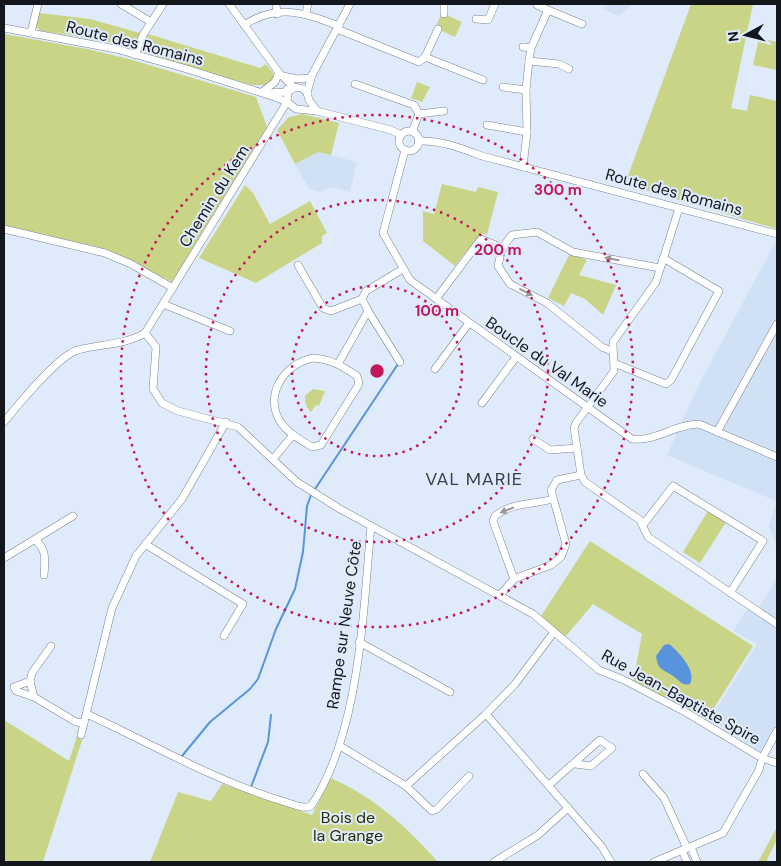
<svg xmlns="http://www.w3.org/2000/svg" width="781" height="866" font-family="'DM Sans',sans-serif">
  <rect width="100%" height="100%" fill="#dfebfa"/>
  <g fill="#d0e1f6">
    <path d="M605,4H633L619,16L604,10Z"/>
    <path d="M318,152L357,162L350,192L330,187L320,192L309,189L295,164Z"/>
    <path d="M777,239V548L769,527L776,501L667,455L698,386Z"/>
    <path d="M777,579V728L761,752L710,719L757,644L733,631L752,602L759,607Z"/>
  </g>
  <g fill="#c9d487">
    <path d="M691,4H753L731,108L747,111L750,95L777,101V229L625,184Z"/>
    <path d="M39,13L90,19L140,33L133,46L130,47L97,39L41,31L35,26Z"/>
    <path d="M442,13L462,22L455,37L435,28Z"/>
    <path d="M4,34L87,49L129,59L256,97L267,127L172,282L106,249L4,225Z"/>
    <path d="M148,34L260,68L266,64L273,73L275,79L269,85H251L146,53L143,46Z"/>
    <path d="M759,38L777,42V70L753,65Z"/>
    <path d="M417,82L430,87L422,102L411,98Z"/>
    <path d="M303,114L339,123L331,155L318,152L295,164L277,130L289,117Z"/>
    <path d="M442,184L476,192L478,187L498,192L487,235L481,233L455,266L423,241V211L434,214Z"/>
    <path d="M245,185L253,193L270,224L310,201L327,233L322,236V243L256,283L199,258Z"/>
    <path d="M570,253L587,260L579,275L616,285L603,315L585,299L571,293L564,306L548,298Z"/>
    <path d="M313,389L325,391L319,406L316,405L311,412C306,407 305,403 305,396Z"/>
    <path d="M708,511L726,522L700,563L683,552Z"/>
    <path d="M590,541L753,646L707,719L633,682L642,634L593,604L565,637L541,616Z"/>
    <path d="M4,720L69,761L79,730L84,734L43,862H7L4,860Z"/>
    <path d="M331,778C374,797 407,827 438,862H150L178,792L211,801L222,784L312,815Z"/>
    <path d="M777,827V839L766,862H758Z"/>
  </g>
  <path fill="#5794dc" d="M669,644C679,652 697,671 690,684C682,686 680,681 673,676C663,669 658,671 656,656L664,645Z"/>
  <g fill="none" stroke-linecap="round" stroke-linejoin="round">
    <g stroke="#5794dc" stroke-width="2">
      <path d="M315,489L398,364"/>
      <path d="M182,756L210,722L250,689L258,679L276,629L295,589L303,552L307,506L311,495"/>
      <path d="M251,787L268,742L271,715"/>
    </g>
    <defs>
      <g id="minor">
        <path d="M121,4L151,22"/>
        <path d="M229,4L280,74L294,87"/>
        <path d="M276,4L277,14"/>
        <path d="M537,5L548,10"/>
        <path d="M306,13L308,4"/>
        <path d="M444,14V4"/>
        <path d="M476,19L488,20L495,4"/>
        <path d="M244,25C278,3 305,13 339,26"/>
        <path d="M4,28L116,49L187,69L275,97L287,102L296,109L317,111L391,130L401,135"/>
        <path d="M337,29L419,62L425,57L438,29"/>
        <path d="M31,32L38,4"/>
        <path d="M523,47L531,48"/>
        <path d="M135,55L143,35L163,4"/>
        <path d="M425,57L483,80"/>
        <path d="M529,61L559,64L569,69"/>
        <path d="M283,76L297,79L309,78"/>
        <path d="M355,84L414,105L419,114"/>
        <path d="M503,87L526,90"/>
        <path d="M262,92L275,82L279,72"/>
        <path d="M267,93L288,92L287,89"/>
        <path d="M307,93L312,75L350,4"/>
        <path d="M287,102L288,92C295,86 302,86 307,93L309,100L317,111"/>
        <path d="M487,125L527,132"/>
        <circle cx="409" cy="141" r="10"/>
        <path d="M412,132L419,114L444,111"/>
        <path d="M418,141C441,140 461,148 482,156L777,234"/>
        <path d="M405,150L383,233L410,280L632,439C656,442 675,424 699,424L777,457"/>
        <path d="M523,167L527,132L526,90L529,61L531,48L548,10L582,24"/>
        <path d="M679,208L656,282L613,342L614,371L576,423L574,428L581,475L585,482L640,520L648,537L777,624"/>
        <path d="M4,229L105,253L131,264L173,288"/>
        <path d="M298,265L323,308L331,311L362,299"/>
        <path d="M436,299L481,239L502,248"/>
        <path d="M163,304L230,331"/>
        <path d="M368,311L400,362"/>
        <path d="M145,333L156,347L153,389L162,403L178,411L238,427L297,482L340,509L533,614L599,670L624,680L687,713L762,758L777,763"/>
        <path d="M612,351L602,347L547,303L510,284L498,266L502,248L512,235L537,232L573,252L660,268"/>
        <path d="M313,358C331,359 342,366 357,376L359,384L321,445L312,447C301,440 289,434 281,423C263,395 284,364 313,358Z"/>
        <path d="M614,363L666,384L671,380L719,291L663,258"/>
        <path d="M338,364L368,311L362,299L366,291L403,269"/>
        <path d="M435,369L469,323"/>
        <path d="M482,403L516,357"/>
        <path d="M4,422C17,406 60,354 78,350C100,344 125,345 145,333L287,102"/>
        <path d="M717,432L777,324"/>
        <path d="M533,439L550,450L577,448"/>
        <path d="M273,459L293,435"/>
        <path d="M643,525L673,486L760,539L763,541L730,593"/>
        <path d="M35,540C47,548 45,562 44,575"/>
        <path d="M145,544L243,604L224,636"/>
        <path d="M4,558L73,516"/>
        <path d="M514,579L493,521L495,516C512,502 533,505 553,499"/>
        <path d="M500,595L514,579L551,565L561,557L566,544L551,490L557,480L581,475"/>
        <path d="M359,642L450,692"/>
        <path d="M30,681L14,687L16,691L34,697L76,722L84,723"/>
        <path d="M34,697L30,681L32,673L51,646"/>
        <path d="M87,714C152,744 213,780 282,801C290,803 303,810 311,806C360,733 363,612 371,526"/>
        <path d="M486,714L602,847L611,862"/>
        <path d="M81,735L112,608L136,556L182,499L226,422"/>
        <path d="M340,746L406,786L432,811L437,809L469,776"/>
        <path d="M643,774L664,798L687,848"/>
        <path d="M549,785L600,740L612,748L591,766L575,764"/>
        <path d="M406,786L486,714L515,684L554,632"/>
        <path d="M691,847L697,862"/>
        <path d="M682,850L687,862"/>
        <path d="M494,862L538,835L568,808"/>
        <path d="M654,862L723,833L759,770L762,758L777,731"/>
      </g>
    </defs>
    <use href="#minor" stroke="#788390" stroke-width="8"/>
    <use href="#minor" stroke="#fff" stroke-width="7"/>
  </g>
  <defs><path id="oneway-solid" d="M-6-.8H1V-3.2L6.5 0L1 3.2V.8H-6Z" transform="scale(1.25)"/></defs>
  <g fill="#959799">
    <use href="#oneway-solid" transform="translate(612 259) rotate(-170)"/>
    <use href="#oneway-solid" transform="translate(526 292) rotate(27)"/>
    <use href="#oneway-solid" transform="translate(507 510) rotate(159)"/>
  </g>
  <g fill="none" stroke="#c2185b" stroke-width="2.5" stroke-dasharray="2.5 5">
    <circle cx="377" cy="371" r="85"/>
    <circle cx="377" cy="371" r="171"/>
    <circle cx="377" cy="371" r="256"/>
  </g>
  <g text-anchor="middle" dominant-baseline="central" stroke-width="4" stroke-linejoin="round" paint-order="stroke">
    <g font-size="16" fill="#13171c" stroke="#dfebfa">
      <text transform="translate(135 43) rotate(14)">Route des Romains</text>
      <text transform="translate(674 192) rotate(15)">Route des Romains</text>
      <text transform="translate(214 196) rotate(-58)">Chemin du Kem</text>
      <text transform="translate(547 362) rotate(35)">Boucle du Val Marie</text>
      <text transform="translate(344 625) rotate(-82)">Rampe sur Neuve Côte</text>
      <text transform="translate(681 697) rotate(29)">Rue Jean-Baptiste Spire</text>
    </g>
    <g font-size="16" fill="#292e02" stroke="#dfebfa">
      <text x="348" y="817">Bois de<tspan x="348" dy="18">la Grange</tspan></text>
    </g>
    <g font-size="18" letter-spacing="1" fill="#37414d" stroke="#dfebfa">
      <text x="474" y="479">VAL MARIE</text>
    </g>
  </g>
  <circle cx="377" cy="371" r="8" fill="#c2185b" stroke="#dfebfa" stroke-width="2.5"/>
  <g font-size="15" text-anchor="middle" font-weight="bold" fill="#c2185b" stroke="#dfebfa" stroke-width="4" stroke-linejoin="round" paint-order="stroke">
    <text x="558" y="195">300 m</text>
    <text x="498" y="255">200 m</text>
    <text x="437" y="316">100 m</text>
  </g>
  <rect width="781" height="866" fill="none" stroke="#13171c" stroke-width="10"/>
  <g transform="translate(746 35) rotate(263)" stroke="#dfebfa" stroke-width="4" paint-order="stroke">
  <path d="M0-4L9 19L0 12L-9 19Z" fill="#13171c"/>
  <text y="-8" font-size="14" font-weight="bold" text-anchor="middle" fill="#13171c">N</text>
  </g>
</svg>
